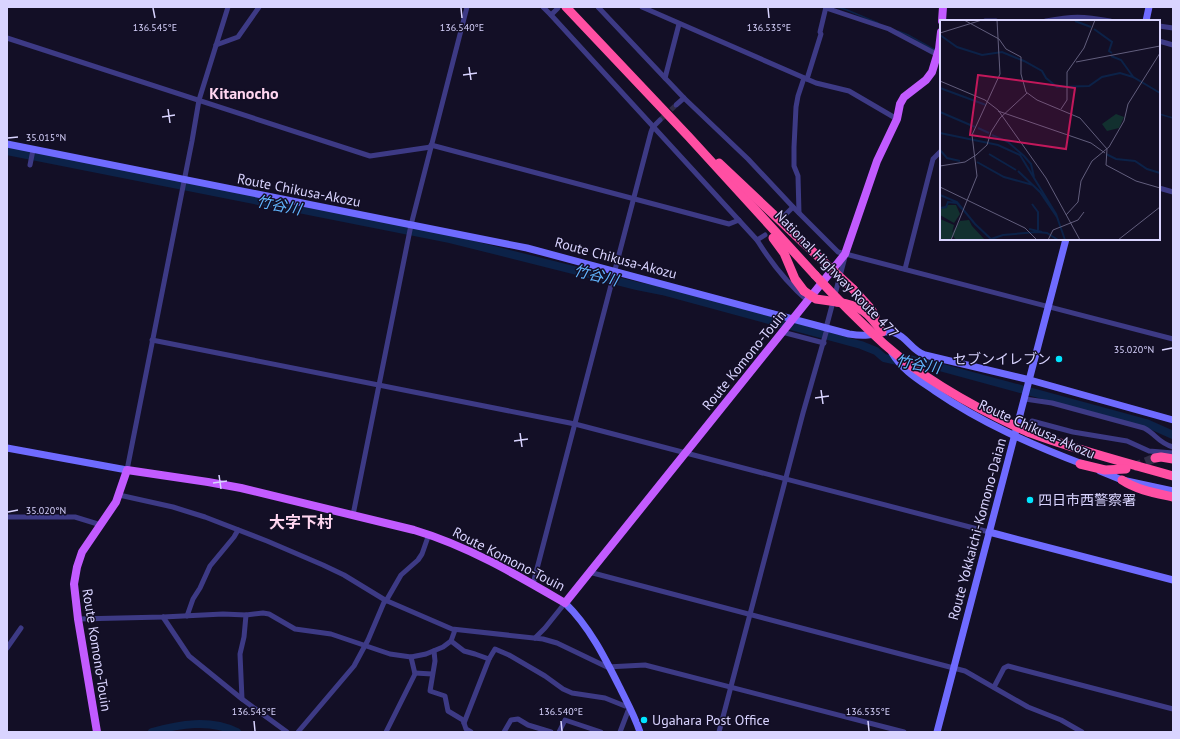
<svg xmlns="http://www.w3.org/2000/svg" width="1180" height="739" font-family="'PT Sans','Noto Sans JP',sans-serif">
  <rect width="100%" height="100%" fill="#130f26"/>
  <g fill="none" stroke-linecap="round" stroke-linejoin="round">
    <g stroke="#0c2248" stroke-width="1.5">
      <path d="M837,7L847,10L878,23"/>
      <path d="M898,31L908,35L935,50"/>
      <path d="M1159,114L1173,118"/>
    </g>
    <g stroke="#0c2248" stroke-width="8">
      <path d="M7,151L450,239L637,286L662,291L861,345L876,351L884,358L898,361L910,359L1146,423L1173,435"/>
      <path d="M152,732C180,724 210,719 237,732"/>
    </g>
    <path stroke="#312d47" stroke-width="5" stroke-dasharray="5 2.5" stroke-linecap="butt" d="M660,120L676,105"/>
    <path stroke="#312d47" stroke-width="9" stroke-dasharray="9 4.5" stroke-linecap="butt" d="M1133,467L1155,458"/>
    <g stroke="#3d3a85" stroke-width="5">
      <path d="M543,7L551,15L558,8"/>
      <path d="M598,7L665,78"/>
      <path d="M642,7L816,83L849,91L897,119"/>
      <path d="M826,8L889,29L938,55"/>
      <path d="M551,15L757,240L765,235"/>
      <path d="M985,21H996"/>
      <path d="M1046,21C1072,16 1083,16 1110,21"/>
      <path d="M679,24L665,78L684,98L748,159L793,207"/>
      <path d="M1159,26L1173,28"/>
      <path d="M7,38L370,156L431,147"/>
      <path d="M1159,41L1173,45"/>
      <path d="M216,45L238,37L259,7"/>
      <path d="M807,79L821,34L820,32L826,7"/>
      <path d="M676,105L684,98"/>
      <path d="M431,145L729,224L739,220"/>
      <path d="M30,165L33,150"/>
      <path d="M1159,188L1173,192"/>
      <path d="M799,213L798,176L794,166V147L796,107L798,96L804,78"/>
      <path d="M784,216L793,207L838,252L1173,339"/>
      <path d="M757,240C770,261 789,285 808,301"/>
      <path d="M905,269L933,159L941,151"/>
      <path d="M826,328L845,257"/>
      <path d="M782,332L824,343"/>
      <path d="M152,340L575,424L989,532"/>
      <path d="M1025,399L1052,403L1144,428C1156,434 1158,443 1173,447"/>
      <path d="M1032,421L1073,432L1127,441L1149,451L1173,453"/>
      <path d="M127,470L192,141L199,100L228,7"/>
      <path d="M119,495L173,507L205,517L267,541L323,565L344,575L385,600L452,629L543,639L557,643L607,667L645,665L904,732"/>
      <path d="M353,515L411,225L467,7"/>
      <path d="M7,517H75L101,525"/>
      <path d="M589,572L965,671L1028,707L1061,720L1082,732"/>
      <path d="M533,584L651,132L653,127L660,120"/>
      <path d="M386,601L401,575L418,560L422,554L429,534"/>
      <path d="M187,616L193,599L200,588L210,566L234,537L238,530"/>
      <path d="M163,617L189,656L242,699L287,732"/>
      <path d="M78,619L163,617L223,614L246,615L263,613L269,614L295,629L331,634L390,654L411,657L426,654L443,647L451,641L455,630"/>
      <path d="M535,638L545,628L565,603"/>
      <path d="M451,641L464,651L475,654L489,659L495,649L509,655L545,676L563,689L572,693L605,698L625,706L629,705"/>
      <path d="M7,648L21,628"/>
      <path d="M434,651L435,661L430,691L445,696L448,711L463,720L466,729L471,732"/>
      <path d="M415,673L432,674"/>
      <path d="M994,687L1004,668L1008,666L1173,709"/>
      <path d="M242,699L240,654L244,637L246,615"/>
      <path d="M464,723L489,659"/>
      <path d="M298,732L354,666L368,640L385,600"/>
      <path d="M386,732L415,674L411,657"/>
      <path d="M504,732L511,720L518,719L528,725L551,732"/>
      <path d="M559,732L565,720L601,732"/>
      <path d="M620,732L628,711L630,708"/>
      <path d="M719,732L803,413L827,329"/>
    </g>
    <g stroke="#6f6bff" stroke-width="7">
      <path d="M1146,21L1149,7"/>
      <path d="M7,144L527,248L849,334C855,335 861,336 868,335C877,334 886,329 895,333C907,337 912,351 925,355L1030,380L1173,420"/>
      <path d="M892,353C902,370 919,380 935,391C982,423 1032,445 1085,465"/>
      <path d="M7,448L127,470"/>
      <path d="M1100,471L1122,480L1173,491"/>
      <path d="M989,532L1173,580"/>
      <path d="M565,603C590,627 606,660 621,690C628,704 635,717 640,732"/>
      <path d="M937,732L1066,239"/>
    </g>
    <g stroke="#c25bff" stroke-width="8">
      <path d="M942,21L943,7"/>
      <path d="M97,732L78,619L74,584L77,567L82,552L116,502L127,470L208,482L241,488L414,530C468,546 517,575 565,603L845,254L877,161L897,119L900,104L904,97L926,80L932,72L939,49L941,32"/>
    </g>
    <g stroke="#ff4fa3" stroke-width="9">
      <path d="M566,7L689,137L815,275"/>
      <path d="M719,163L827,265"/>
      <path d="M773,238L784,253L795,279L804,291"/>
      <path d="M853,289L871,309L875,316"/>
      <path d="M837,302C862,306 868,312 882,332"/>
      <path d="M1028,432C1076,450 1124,462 1173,476"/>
      <path d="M1155,458L1161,457L1173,459"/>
      <path d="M1080,464L1105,470L1126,469"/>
      <path d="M1122,480C1137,490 1155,493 1173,497"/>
    </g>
    <g stroke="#ff4fa3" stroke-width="9">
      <path d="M827,265L853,289"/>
      <path d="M815,275C837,299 860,322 884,344C926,381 977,409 1028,432"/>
      <path d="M804,291L816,299L837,302"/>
    </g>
  </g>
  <path fill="none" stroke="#d9d4ff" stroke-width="1.5" d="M153,8L155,18M461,8L462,18M768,8L769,18M469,67L471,80M463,75L477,73M168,109L170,123M162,117L175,115M8,138L18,137M1162,350L1172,348M821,390L823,404M815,398L829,396M520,433L522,447M514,441L528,439M219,475L221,489M213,483L227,481M8,512L18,510M254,721L255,731M561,721L562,731M868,721L869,731"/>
  <g fill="#00e5ff" stroke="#130f26" stroke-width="1.5">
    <circle cx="1059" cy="359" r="4"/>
    <circle cx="1030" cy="500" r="4"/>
    <circle cx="644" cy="720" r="4"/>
  </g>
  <g text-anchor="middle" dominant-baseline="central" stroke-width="3" stroke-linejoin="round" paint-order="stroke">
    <g font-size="14" fill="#d9d4ff" stroke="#130f26">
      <text transform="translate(299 190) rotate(11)">Route Chikusa-Akozu</text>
      <text transform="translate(616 258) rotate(15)">Route Chikusa-Akozu</text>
      <text transform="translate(837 274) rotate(46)">National Highway Route 477</text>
      <text transform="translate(744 360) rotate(-51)">Route Komono-Touin</text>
      <text transform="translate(1037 429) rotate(24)">Route Chikusa-Akozu</text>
      <text transform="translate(977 529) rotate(-75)">Route Yokkaichi-Komono-Daian</text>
      <text transform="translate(509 559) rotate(27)">Route Komono-Touin</text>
      <text transform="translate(97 650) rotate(81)">Route Komono-Touin</text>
    </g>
    <g font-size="14" fill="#d9d4ff" stroke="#130f26" text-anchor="start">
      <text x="1051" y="359" text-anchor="end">セブンイレブン</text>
      <text x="1038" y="500">四日市西警察署</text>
      <text x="652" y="720">Ugahara Post Office</text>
    </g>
    <g font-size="15" font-style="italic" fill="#62b6ff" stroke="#130f26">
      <text transform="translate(279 205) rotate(11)">竹谷川</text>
      <text transform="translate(596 275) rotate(14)">竹谷川</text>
      <text transform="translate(918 364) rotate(10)">竹谷川</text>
    </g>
    <g font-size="16" font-weight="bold" fill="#ffd6f0" stroke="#130f26">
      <text x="244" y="93">Kitanocho</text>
      <text x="301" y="522">大字下村</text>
    </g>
  </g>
  <g transform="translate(940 20)">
    <rect width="220" height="220" fill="#130f26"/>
    <path d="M176,94L184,97L179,108L167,111L162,104ZM8,185H16L20,194L14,203L0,195L1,188ZM0,199L14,205L12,213L20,201L29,200L32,206L45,220H16L13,216L11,220H0Z" fill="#12302f"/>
    <path fill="none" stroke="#0c2248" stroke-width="2" d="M135,1L151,7M154,9L172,22L169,31L172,33M0,15L17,27L42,35L62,32L84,41L102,51L106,58L117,67L149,66L162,57L180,53L193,57L220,73M171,36L181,40L194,58M0,68L46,85M0,92L35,107M38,108L49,113M0,113L58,125L80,135L116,194L125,220M52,115L68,122L84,136L91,144L94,157M0,130L7,138L20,141M49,134L76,150M166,134L176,139L195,141L207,149L220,153M37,142L64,157L93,165M78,151L100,172L117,197M0,175L17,182L35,204L51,219L63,215L97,212L107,213L118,220M92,184L98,192V210M0,188L6,187L8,182L17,183L22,189M89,209L102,212"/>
    <path fill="none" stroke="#625e7d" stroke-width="1" d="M24,0L59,19L66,29L81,37V54L86,72L97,80L140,98L167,129L166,145L196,161L220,168M0,13L42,0M136,42L220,26M0,61L45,80L58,90L106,158L140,220M121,89L127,80V52L144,28L155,0M58,91L151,123L165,133M0,146L25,142L36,135L47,125L51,112L60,98L87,73M0,167L85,208L97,220M126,195L138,182L141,161L152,141L169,127L184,101L188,84L220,33M11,220L37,156L32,115L60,54L57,0M108,220L113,210L138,200L144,192M178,220L220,187"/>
    <path fill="#c2185b" fill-opacity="0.15" stroke="#c2185b" stroke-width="2" d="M38,55L135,68L126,129L30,115Z"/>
    <rect width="220" height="220" fill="none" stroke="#d9d4ff" stroke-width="2"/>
  </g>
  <g font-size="10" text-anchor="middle" fill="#d9d4ff" stroke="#130f26" stroke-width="3" stroke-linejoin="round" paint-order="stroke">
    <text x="155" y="31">136.545°E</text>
    <text x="462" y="31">136.540°E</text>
    <text x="769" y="31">136.535°E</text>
    <text x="46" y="141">35.015°N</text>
    <text x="1134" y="353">35.020°N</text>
    <text x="46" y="514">35.020°N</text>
    <text x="254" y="715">136.545°E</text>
    <text x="561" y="715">136.540°E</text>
    <text x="868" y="715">136.535°E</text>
  </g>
  <rect width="1180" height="739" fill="none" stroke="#d9d4ff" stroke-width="16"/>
</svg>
